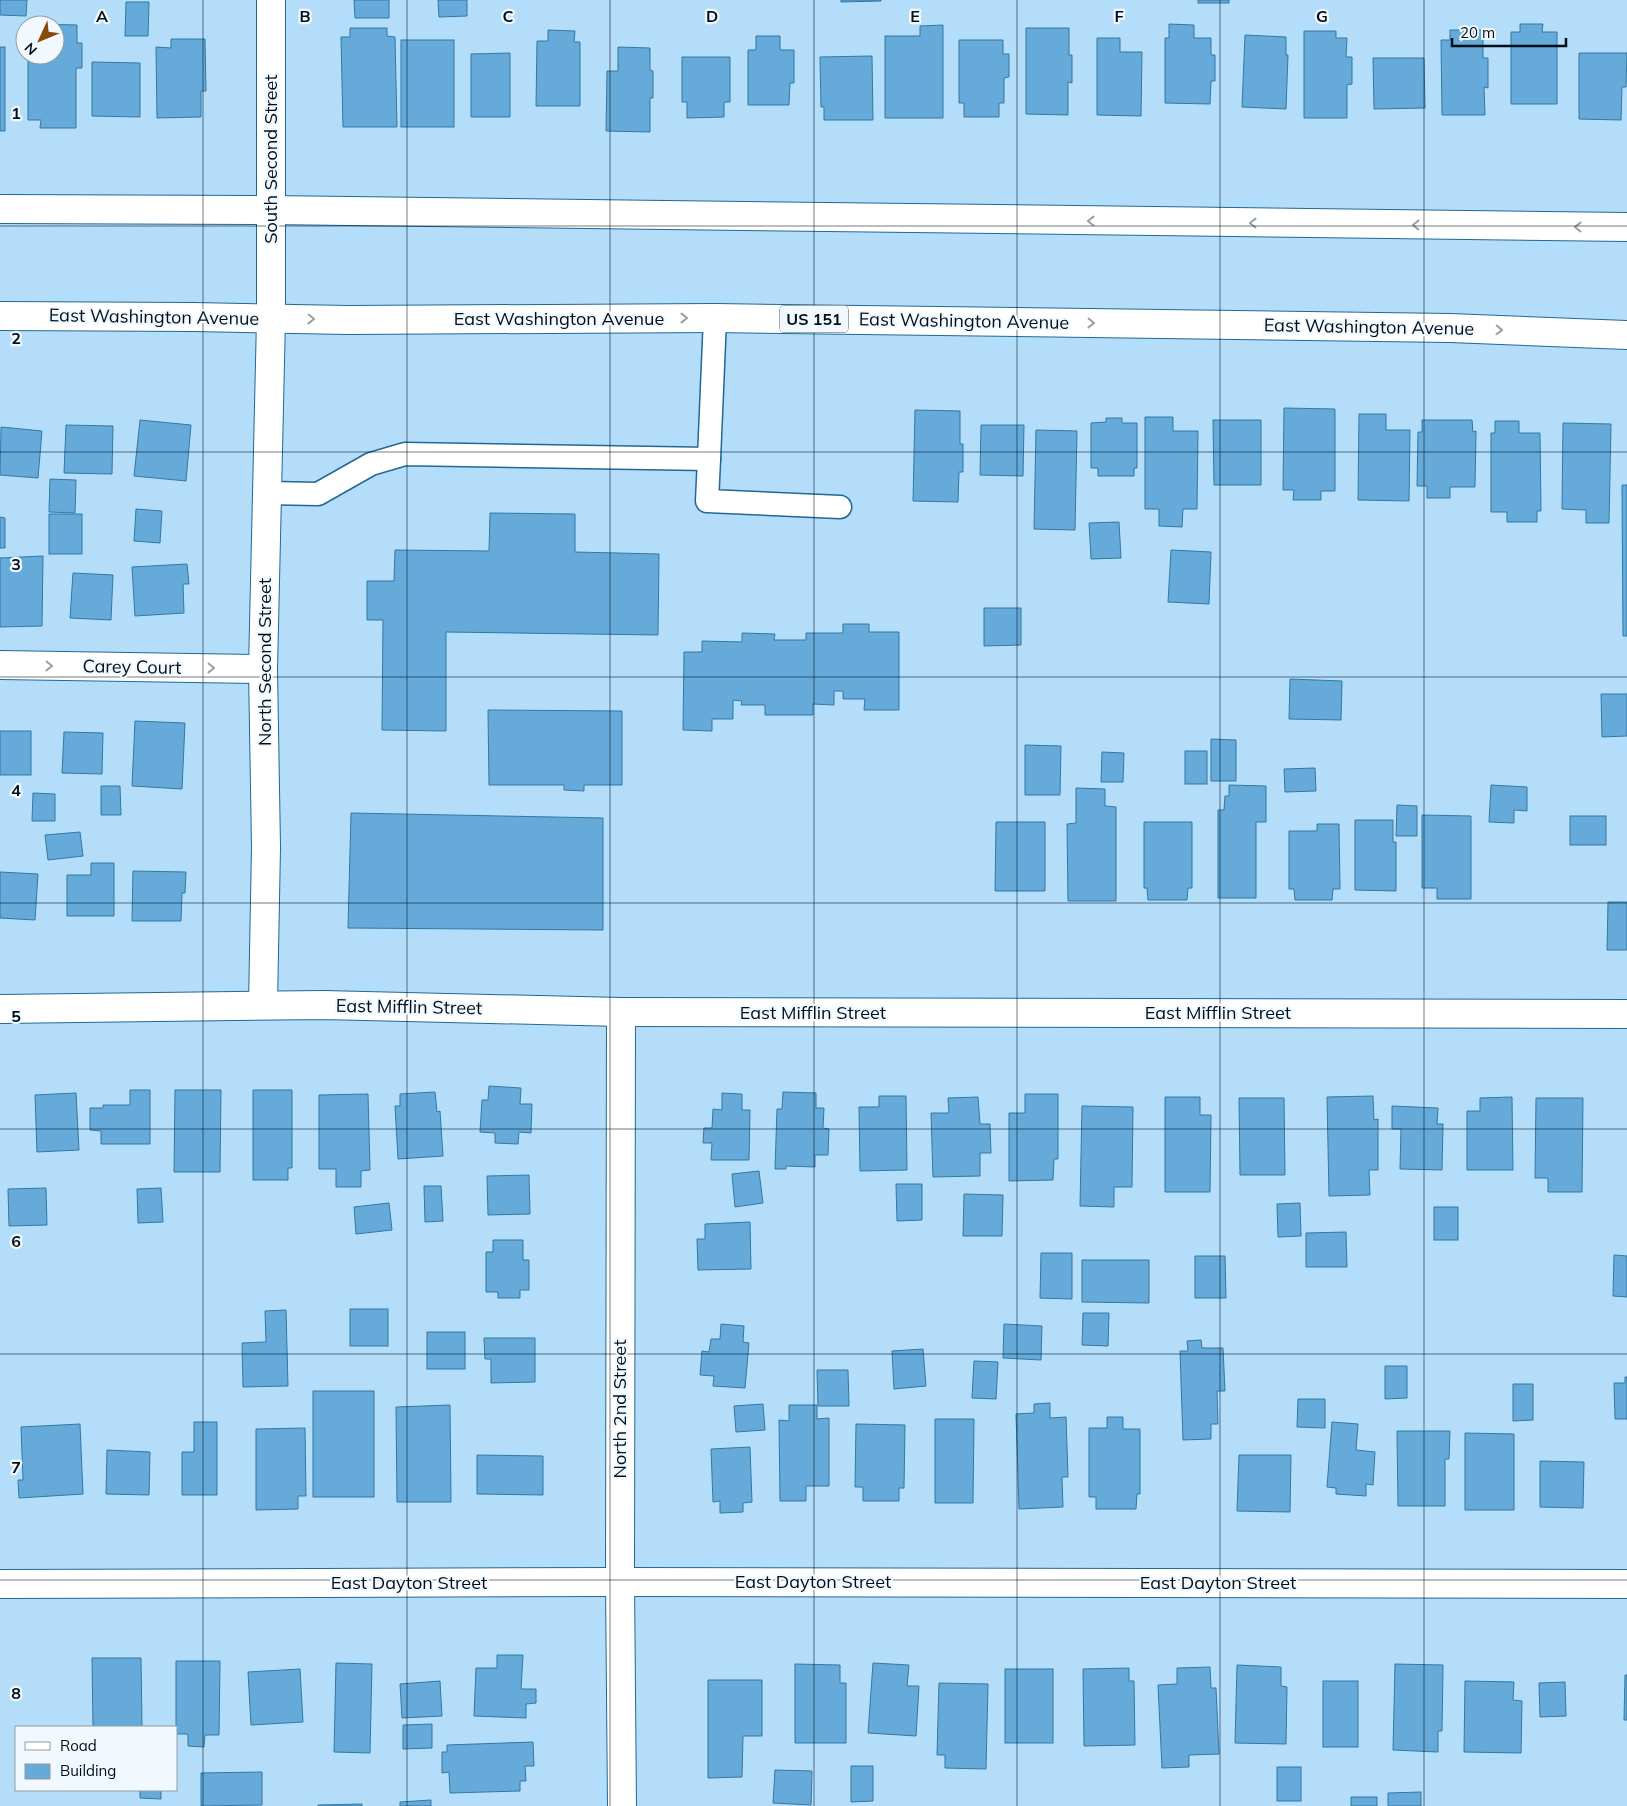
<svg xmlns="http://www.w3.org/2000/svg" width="1627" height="1806" font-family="Mulish,sans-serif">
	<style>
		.building { fill: #65aad9; stroke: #3279a5 }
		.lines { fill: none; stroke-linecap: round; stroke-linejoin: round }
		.service-casing { stroke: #206994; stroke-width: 25 }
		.minor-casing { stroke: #206994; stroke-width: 30 }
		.primary-casing { stroke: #206994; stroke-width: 30 }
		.service { stroke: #fff; stroke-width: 22 }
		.minor { stroke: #fff; stroke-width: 28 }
		.primary { stroke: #fff; stroke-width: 28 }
		.oneway { stroke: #999fa4 }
		.grid { fill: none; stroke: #000e1b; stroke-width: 1; stroke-opacity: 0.55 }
		.labels { text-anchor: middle; stroke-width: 4.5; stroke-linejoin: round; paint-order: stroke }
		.shield { fill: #f2f9fe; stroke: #49545f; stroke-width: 1 }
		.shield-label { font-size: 16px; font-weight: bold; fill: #000e1b }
		.street-label { font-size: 18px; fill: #000e1b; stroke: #f2f9fe }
		.grid-label { font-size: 16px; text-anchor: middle; font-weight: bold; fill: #000e1b; stroke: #f2f9fe; stroke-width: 4.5; stroke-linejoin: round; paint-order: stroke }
	</style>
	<rect width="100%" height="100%" fill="#b4ddfa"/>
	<g class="building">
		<path d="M0 0H27L26 16 0 15Z"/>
		<path d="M354 0H389V18H355Z"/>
		<path d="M438 0H467V16L439 17Z"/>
		<path d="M841 0H881V1L841 2Z"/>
		<rect x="1198" y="0" width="31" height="3"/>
		<path d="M126 2H149L148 36H125Z"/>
		<path d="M34 24 77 25V43H82V68H76V128H40L41 120H28V55H55V25Z"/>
		<path d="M1169 24 1194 25V38H1211V55H1215V81H1211L1210 104 1165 103V38H1169Z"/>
		<path d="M1520 24H1543L1542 32H1557V104H1511V32H1520Z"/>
		<path d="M943 25V118H885V36H920V26Z"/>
		<path d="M350 28H387V36L395 37 397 127H343L341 37H350Z"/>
		<path d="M1026 28H1069V55H1072V83L1068 82V115L1026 114Z"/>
		<path d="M548 30 575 31 574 42H580V106H536L537 41H548Z"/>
		<path d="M1450 30H1483V58H1488V88L1484 87 1485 115H1442L1441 40H1450Z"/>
		<path d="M1304 31H1336V38H1347L1346 57H1352V84L1347 85V118H1304Z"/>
		<path d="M1245 35 1286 37V55H1288L1286 109 1242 107Z"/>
		<path d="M756 36H780V50H794V83H790L789 105H748V50H756Z"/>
		<path d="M1097 38H1120V52H1142L1141 116 1097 115Z"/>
		<path d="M171 39H205L206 91H201V117L157 118 156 47 171 48Z"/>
		<rect x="401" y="40" width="53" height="87"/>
		<path d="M959 40H1003V54H1009V77L1004 78V103H999V117H964V103H959Z"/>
		<rect x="0" y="47" width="5" height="84"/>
		<path d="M618 47 650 48V70L653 71V98H650V132L606 131 607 71H618Z"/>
		<path d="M510 53V117H471V54Z"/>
		<path d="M1579 53H1627L1626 87H1622L1621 120 1579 119Z"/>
		<path d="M872 56 873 120H824V107H821L820 57Z"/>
		<path d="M682 57H730V102H724V117L687 118V102H682Z"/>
		<path d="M1373 58H1424L1425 108 1374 109Z"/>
		<path d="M92 62 140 63V117L92 116Z"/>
		<path d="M1284 408 1335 409V491H1321V500H1293L1294 490H1283Z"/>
		<path d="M915 410 960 411V444H963V472H959L958 502 913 501Z"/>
		<path d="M1359 414H1386V430H1410L1409 501 1358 500Z"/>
		<path d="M1145 417H1173V431H1198L1197 509H1183L1182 527 1159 526V509H1145Z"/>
		<path d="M1106 418H1122V423H1137V468H1134V476H1098V468H1091V423L1106 422Z"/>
		<path d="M140 420 191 425 186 481 134 476Z"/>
		<path d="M1213 420H1261V485H1214Z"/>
		<path d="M1422 420H1472L1473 432 1476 431 1475 487H1450V498H1427V486H1417L1418 432H1422Z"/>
		<path d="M1495 421H1519V433H1540L1541 511H1537V522H1507V512H1491V433H1495Z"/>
		<path d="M1563 423 1611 424 1609 523H1586V510L1562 509Z"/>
		<path d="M66 425 113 426 112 474 64 473Z"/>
		<path d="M981 425H1024L1023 476 980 475Z"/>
		<path d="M1 427 42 431 38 478 0 475Z"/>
		<path d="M1036 430 1077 431 1075 530 1034 529Z"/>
		<path d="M50 479 76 480 75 513 49 512Z"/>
		<path d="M1622 485H1627V636H1623Z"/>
		<path d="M136 509 162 511 160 543 134 541Z"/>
		<path d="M490 513 575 514V552L659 554 658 635 446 632V731L382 730 383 620H367V581H394L395 550 489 551Z"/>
		<rect x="49" y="514" width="33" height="40"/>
		<path d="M0 517 5 518V548H0Z"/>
		<path d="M1119 522 1121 558 1091 559 1089 523Z"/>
		<path d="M1171 550 1211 552 1209 604 1168 602Z"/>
		<path d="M43 556 42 626 0 627V558Z"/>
		<path d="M187 564 189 584H183L184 613 135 616 132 567Z"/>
		<path d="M73 573 113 575 111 620 70 618Z"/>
		<path d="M984 608H1021V645L984 646Z"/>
		<path d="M843 624H869V632H899V710H864L865 699H843V691H834V705L813 704V715H765V705H741L742 701 733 700V719H712V731L683 730 684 652H702V641L742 642V633L775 634 774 640H806V633H843Z"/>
		<path d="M1290 679 1342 681 1341 720 1289 719Z"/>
		<path d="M1601 694H1627V736L1602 737Z"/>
		<path d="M488 710 622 711V785H584V791L564 790V785H489Z"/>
		<path d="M135 721 185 723 182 789 132 786Z"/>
		<rect x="0" y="731" width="31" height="44"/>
		<path d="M64 732 103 733 102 774 62 773Z"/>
		<path d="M1211 739 1236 740V781H1211Z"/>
		<path d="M1025 745 1061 746 1060 795H1025Z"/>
		<rect x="1185" y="751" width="22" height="33"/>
		<path d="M1102 752 1124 753 1123 782H1101Z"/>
		<path d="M1315 768 1316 791 1285 792 1284 769Z"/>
		<path d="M1229 785 1266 786V822H1256V898H1218V810H1224L1225 796H1229Z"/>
		<path d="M1491 785 1527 787V811L1514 810V823L1489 822Z"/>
		<path d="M101 786H120L121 815H101Z"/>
		<path d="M1076 788 1105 789V806L1116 807V901H1068L1067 824 1076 823Z"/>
		<path d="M33 793 55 794V821H32Z"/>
		<path d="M1397 805 1417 806V836H1396Z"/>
		<path d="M351 813 603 818V930L348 928Z"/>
		<path d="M1422 815 1471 816V899H1437V888H1422Z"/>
		<rect x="1570" y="816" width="36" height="29"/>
		<path d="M1355 820H1393V842H1396V891L1355 890Z"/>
		<path d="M996 822H1045V891H995Z"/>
		<path d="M1144 822H1192V888H1188L1187 900H1148L1147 888H1144Z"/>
		<path d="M1317 824H1339L1340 889H1333L1332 900H1295L1294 889H1289V831H1317Z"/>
		<path d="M80 832 83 856 48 860 45 835Z"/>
		<path d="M91 863H114V916H67V875H91Z"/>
		<path d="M133 871 186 872 185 893H182L181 921H132Z"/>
		<path d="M0 872 38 874 35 920 0 918Z"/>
		<path d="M1608 902H1627V950H1607Z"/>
		<path d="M489 1086 521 1088 520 1104H532L531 1133 519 1132 518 1144 495 1143V1133L480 1132 482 1100H488Z"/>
		<path d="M130 1090H150V1144H101V1131L90 1130V1108H103V1105H130Z"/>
		<path d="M175 1090H221L220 1172H174Z"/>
		<path d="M253 1090H292V1168H288V1180H253Z"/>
		<path d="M435 1092 437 1112 440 1111 443 1156 398 1159 395 1106H400V1094Z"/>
		<path d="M783 1092 816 1093V1108H824L823 1128 829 1129 828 1155H815V1167L786 1166V1169H775L777 1109H782Z"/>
		<path d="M76 1093 79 1150 37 1152 35 1095Z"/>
		<path d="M722 1093 742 1094V1110H750L749 1160H711L712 1143H703L704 1128H712L713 1109 722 1110Z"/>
		<path d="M368 1094 370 1170 361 1171V1187H336V1169H319V1095Z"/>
		<path d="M1025 1094H1058V1159H1054L1053 1180 1009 1181V1113H1025Z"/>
		<path d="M879 1096H906L907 1170 860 1171 859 1107H879Z"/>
		<path d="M1373 1096 1374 1120 1378 1119V1170H1369L1370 1195 1329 1196 1327 1097Z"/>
		<path d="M978 1097 980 1124H990L991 1153H980V1176L933 1177 931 1113H949L948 1098Z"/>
		<path d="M1165 1097H1200V1115H1211L1210 1192H1165Z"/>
		<path d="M1512 1097 1513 1170H1467V1111H1480V1098Z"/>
		<path d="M1239 1098H1284L1285 1175H1240Z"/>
		<path d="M1536 1098H1583L1582 1192H1548V1178H1535Z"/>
		<path d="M1082 1106 1133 1107 1132 1187H1114V1207L1080 1206Z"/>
		<path d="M1392 1106 1438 1108 1437 1124H1443L1442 1170 1400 1169 1401 1129H1392Z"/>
		<path d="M759 1171 763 1203 735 1207 732 1174Z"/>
		<path d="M529 1175 530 1214 488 1215 487 1176Z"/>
		<path d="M896 1184H922V1220L897 1221Z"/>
		<path d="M424 1186H441L443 1221 425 1222Z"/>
		<path d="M46 1188 47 1225 9 1226 8 1189Z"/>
		<path d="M161 1188 163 1222 138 1223 137 1189Z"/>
		<path d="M964 1194 1003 1195 1002 1236H963Z"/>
		<path d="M389 1203 392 1230 356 1234 354 1207Z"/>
		<path d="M1300 1203 1301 1236 1278 1237 1277 1204Z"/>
		<rect x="1434" y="1207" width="24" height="33"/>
		<path d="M750 1222 751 1269 698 1270 697 1239H705V1224Z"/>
		<path d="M1346 1232 1347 1267H1306V1233Z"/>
		<path d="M493 1240H523V1260H529V1290H520V1298H498V1292H486V1252H493Z"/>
		<path d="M1041 1253H1072V1299L1040 1298Z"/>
		<path d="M1614 1255 1627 1256V1297L1613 1296Z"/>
		<path d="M1195 1256H1225L1226 1298H1195Z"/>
		<path d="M1082 1260H1149V1303L1082 1302Z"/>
		<rect x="350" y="1309" width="38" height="37"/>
		<path d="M286 1310 288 1386 243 1387 242 1343 266 1342 265 1311Z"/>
		<path d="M1083 1313H1109L1108 1346 1082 1345Z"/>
		<path d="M721 1324 744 1326 743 1342 749 1343 745 1388 713 1386 714 1376 700 1375 702 1351 709 1352 711 1339H720Z"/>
		<path d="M1004 1324 1042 1326 1041 1360 1003 1358Z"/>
		<rect x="427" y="1332" width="38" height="37"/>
		<path d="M484 1338H535V1382L491 1383V1359H485Z"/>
		<path d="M1201 1340 1202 1348H1223L1225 1391H1217L1218 1424H1211V1439L1183 1440 1180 1351H1188L1187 1341Z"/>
		<path d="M923 1349 926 1386 894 1389 892 1351Z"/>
		<path d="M974 1361 998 1362 996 1399 972 1398Z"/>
		<path d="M1385 1366H1407V1398L1385 1399Z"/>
		<path d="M817 1370H848L849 1406H818Z"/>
		<path d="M1625 1377H1627V1419H1615L1614 1383H1625Z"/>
		<path d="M1513 1384H1533V1420L1513 1421Z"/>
		<rect x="313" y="1391" width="61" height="106"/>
		<path d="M1298 1399H1325V1428L1297 1427Z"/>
		<path d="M1050 1403V1418L1066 1417 1068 1477H1062L1063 1507 1019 1509 1016 1414 1034 1413V1404Z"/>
		<path d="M763 1404 765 1430 736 1432 734 1406Z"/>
		<path d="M450 1405 451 1502H397L396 1407Z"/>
		<path d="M789 1405H817V1419L829 1418V1486H806V1501H780L779 1420 789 1421Z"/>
		<path d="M1107 1417H1123V1429H1140V1494H1137L1136 1509H1096V1497H1089V1428H1107Z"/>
		<path d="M935 1419H974L973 1503H935Z"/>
		<path d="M194 1422H217V1495H182V1452H194Z"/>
		<path d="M1332 1422 1358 1424 1356 1450 1375 1452 1373 1485 1366 1484V1496L1336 1494V1488L1327 1487Z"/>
		<path d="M80 1424 83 1494 19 1498 18 1480H23L21 1427Z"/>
		<path d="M856 1424 905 1425 904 1488H899V1501H863V1487H855Z"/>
		<path d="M305 1428 306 1496H298V1509L256 1510V1429Z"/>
		<path d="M1397 1431H1450L1449 1459H1445V1506H1398Z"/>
		<path d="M1465 1433 1514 1434V1510H1465Z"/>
		<path d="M750 1447 752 1502 743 1503V1512L720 1513V1501L713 1502 711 1449Z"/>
		<path d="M107 1450 150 1452 149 1495 106 1494Z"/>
		<path d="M477 1455 543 1456V1495L477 1494Z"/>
		<path d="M1239 1455H1291L1290 1512 1237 1511Z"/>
		<path d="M1540 1461 1584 1462 1583 1508 1540 1507Z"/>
		<path d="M497 1655H523L521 1689H536V1703L526 1704V1718L474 1716 476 1668H497Z"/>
		<path d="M92 1658H141L142 1727H93Z"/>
		<path d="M176 1661H220L219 1735H205L204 1747 188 1746V1734H176Z"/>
		<path d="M336 1663 372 1664 370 1753 334 1752Z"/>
		<path d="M873 1663 909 1665 907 1686H919L916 1736 868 1733Z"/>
		<path d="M795 1664 840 1665V1683H846V1743H795Z"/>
		<path d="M1395 1664 1443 1665 1442 1731H1438V1752L1393 1750Z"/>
		<path d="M1237 1665 1281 1667V1686L1287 1687 1286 1744 1235 1743Z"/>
		<path d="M1210 1667 1211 1688H1216L1219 1754 1189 1755V1767L1162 1768 1158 1685 1177 1684V1668Z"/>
		<path d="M1129 1668V1681H1134L1135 1745 1084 1746 1083 1669Z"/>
		<path d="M300 1669 303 1722 251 1725 248 1672Z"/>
		<rect x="1005" y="1669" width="48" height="74"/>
		<path d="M1625 1675H1627V1720H1624Z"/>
		<path d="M708 1680H762V1736H743L742 1777 708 1778Z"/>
		<path d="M440 1681 442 1716 402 1718 400 1684Z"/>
		<rect x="1323" y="1681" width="35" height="66"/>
		<path d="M1465 1681 1514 1682 1513 1700 1522 1701 1521 1753 1464 1752Z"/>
		<path d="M1565 1682 1566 1716 1540 1717 1539 1683Z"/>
		<path d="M939 1683 988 1684 986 1769 945 1768V1755H937Z"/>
		<path d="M432 1724V1748L403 1749V1725Z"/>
		<path d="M533 1742 534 1766H525L526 1781H520V1791L450 1793 449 1772 442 1773V1752H447V1745Z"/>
		<path d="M851 1766H873V1801L851 1802Z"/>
		<rect x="1277" y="1767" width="24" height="34"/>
		<path d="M775 1770 812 1771 811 1805 773 1803Z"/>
		<path d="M262 1772V1805L201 1806V1773Z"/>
		<path d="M140 1790H161V1799L140 1798Z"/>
		<path d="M1421 1792V1806H1388V1793Z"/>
		<rect x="1351" y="1797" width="26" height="9"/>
		<path d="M431 1800V1806H400V1802Z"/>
		<path d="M362 1804V1806H318V1805Z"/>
	</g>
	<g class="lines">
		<defs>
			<g id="service">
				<path d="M709 459 707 501 840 507"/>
				<path d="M268 493 318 494 371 464 405 454 709 459 715 318"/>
			</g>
			<g id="minor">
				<path d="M0 665 263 669"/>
				<path d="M263 1005 266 847 263 669 271 319V0"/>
				<path d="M0 1009 323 1005 621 1012 1627 1014"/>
				<path d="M621 1012 620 1582 622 1806"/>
				<path d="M0 1584 620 1582 1627 1584"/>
			</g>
			<g id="primary">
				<path d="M0 209 270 210 1627 227"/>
				<path d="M0 316 193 317 348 320 715 318 1450 328 1627 335"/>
			</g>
		</defs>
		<use href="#service" class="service-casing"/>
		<use href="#minor" class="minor-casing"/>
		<use href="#primary" class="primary-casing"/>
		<use href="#service" class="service"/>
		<use href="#minor" class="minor"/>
		<use href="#primary" class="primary"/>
	</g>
	<defs><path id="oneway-chevron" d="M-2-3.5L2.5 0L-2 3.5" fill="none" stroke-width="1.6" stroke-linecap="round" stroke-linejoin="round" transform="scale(1.25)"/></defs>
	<g class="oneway">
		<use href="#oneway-chevron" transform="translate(1091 221) rotate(-179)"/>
		<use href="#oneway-chevron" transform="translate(1253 223) rotate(-179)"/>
		<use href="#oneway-chevron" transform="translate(1416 225) rotate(-179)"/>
		<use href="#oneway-chevron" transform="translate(1578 227) rotate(-179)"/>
		<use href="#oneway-chevron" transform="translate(684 318)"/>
		<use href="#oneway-chevron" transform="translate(311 319) rotate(1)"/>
		<use href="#oneway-chevron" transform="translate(1091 323) rotate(1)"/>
		<use href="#oneway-chevron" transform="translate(1499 330) rotate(2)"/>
		<use href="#oneway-chevron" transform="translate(49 666) rotate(1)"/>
		<use href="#oneway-chevron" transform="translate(211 668) rotate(1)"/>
	</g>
	<path class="grid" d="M203 0V1806M407 0V1806M610 0V1806M814 0V1806M1017 0V1806M1220 0V1806M1424 0V1806M0 226H1627M0 452H1627M0 677H1627M0 903H1627M0 1129H1627M0 1354H1627M0 1580H1627"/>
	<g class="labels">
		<rect class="shield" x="780" y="305.5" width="68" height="27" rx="4"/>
		<g class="shield-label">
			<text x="814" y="325">US 151</text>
		</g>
		<g class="street-label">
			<text transform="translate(271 159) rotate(-90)" y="6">South Second Street</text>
			<text transform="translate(154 317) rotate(1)" y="6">East Washington Avenue</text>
			<text x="559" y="325">East Washington Avenue</text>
			<text transform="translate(964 321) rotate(1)" y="6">East Washington Avenue</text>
			<text transform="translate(1369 327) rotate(1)" y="6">East Washington Avenue</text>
			<text transform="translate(265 662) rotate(-90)" y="6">North Second Street</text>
			<text transform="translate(132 667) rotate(1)" y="6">Carey Court</text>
			<text transform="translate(409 1007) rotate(1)" y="6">East Mifflin Street</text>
			<text x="813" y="1019">East Mifflin Street</text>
			<text x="1218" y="1019">East Mifflin Street</text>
			<text transform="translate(620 1409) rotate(-90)" y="6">North 2nd Street</text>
			<text x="813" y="1588">East Dayton Street</text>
			<text x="409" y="1589">East Dayton Street</text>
			<text x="1218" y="1589">East Dayton Street</text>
		</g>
	</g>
	<g class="grid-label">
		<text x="102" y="22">A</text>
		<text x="305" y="22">B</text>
		<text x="508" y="22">C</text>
		<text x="712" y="22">D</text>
		<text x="915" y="22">E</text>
		<text x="1119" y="22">F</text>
		<text x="1322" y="22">G</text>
		<text x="16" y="119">1</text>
		<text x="16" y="344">2</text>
		<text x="16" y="570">3</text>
		<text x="16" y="796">4</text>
		<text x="16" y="1022">5</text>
		<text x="16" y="1247">6</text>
		<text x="16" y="1473">7</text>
		<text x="16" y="1699">8</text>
	</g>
	<rect x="15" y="1726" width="162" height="65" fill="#f2f9fe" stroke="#919ba3"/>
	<rect x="25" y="1742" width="25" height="8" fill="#ffffff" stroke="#919ba3"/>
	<text x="60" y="1751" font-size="15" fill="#000e1b">Road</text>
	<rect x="25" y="1764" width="25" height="15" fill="#65aad9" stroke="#919ba3"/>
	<text x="60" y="1776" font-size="15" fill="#000e1b">Building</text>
	<g transform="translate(40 40) rotate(226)"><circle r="24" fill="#f2f9fe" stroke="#919ba3"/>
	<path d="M0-4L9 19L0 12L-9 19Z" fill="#874b09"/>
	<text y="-8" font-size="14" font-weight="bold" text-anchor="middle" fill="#000e1b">N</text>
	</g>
	<path d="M1452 38v8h114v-8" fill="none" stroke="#000e1b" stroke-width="2.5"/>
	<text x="1460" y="38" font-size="15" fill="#000e1b" stroke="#f2f9fe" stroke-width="4" paint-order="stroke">20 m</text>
</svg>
